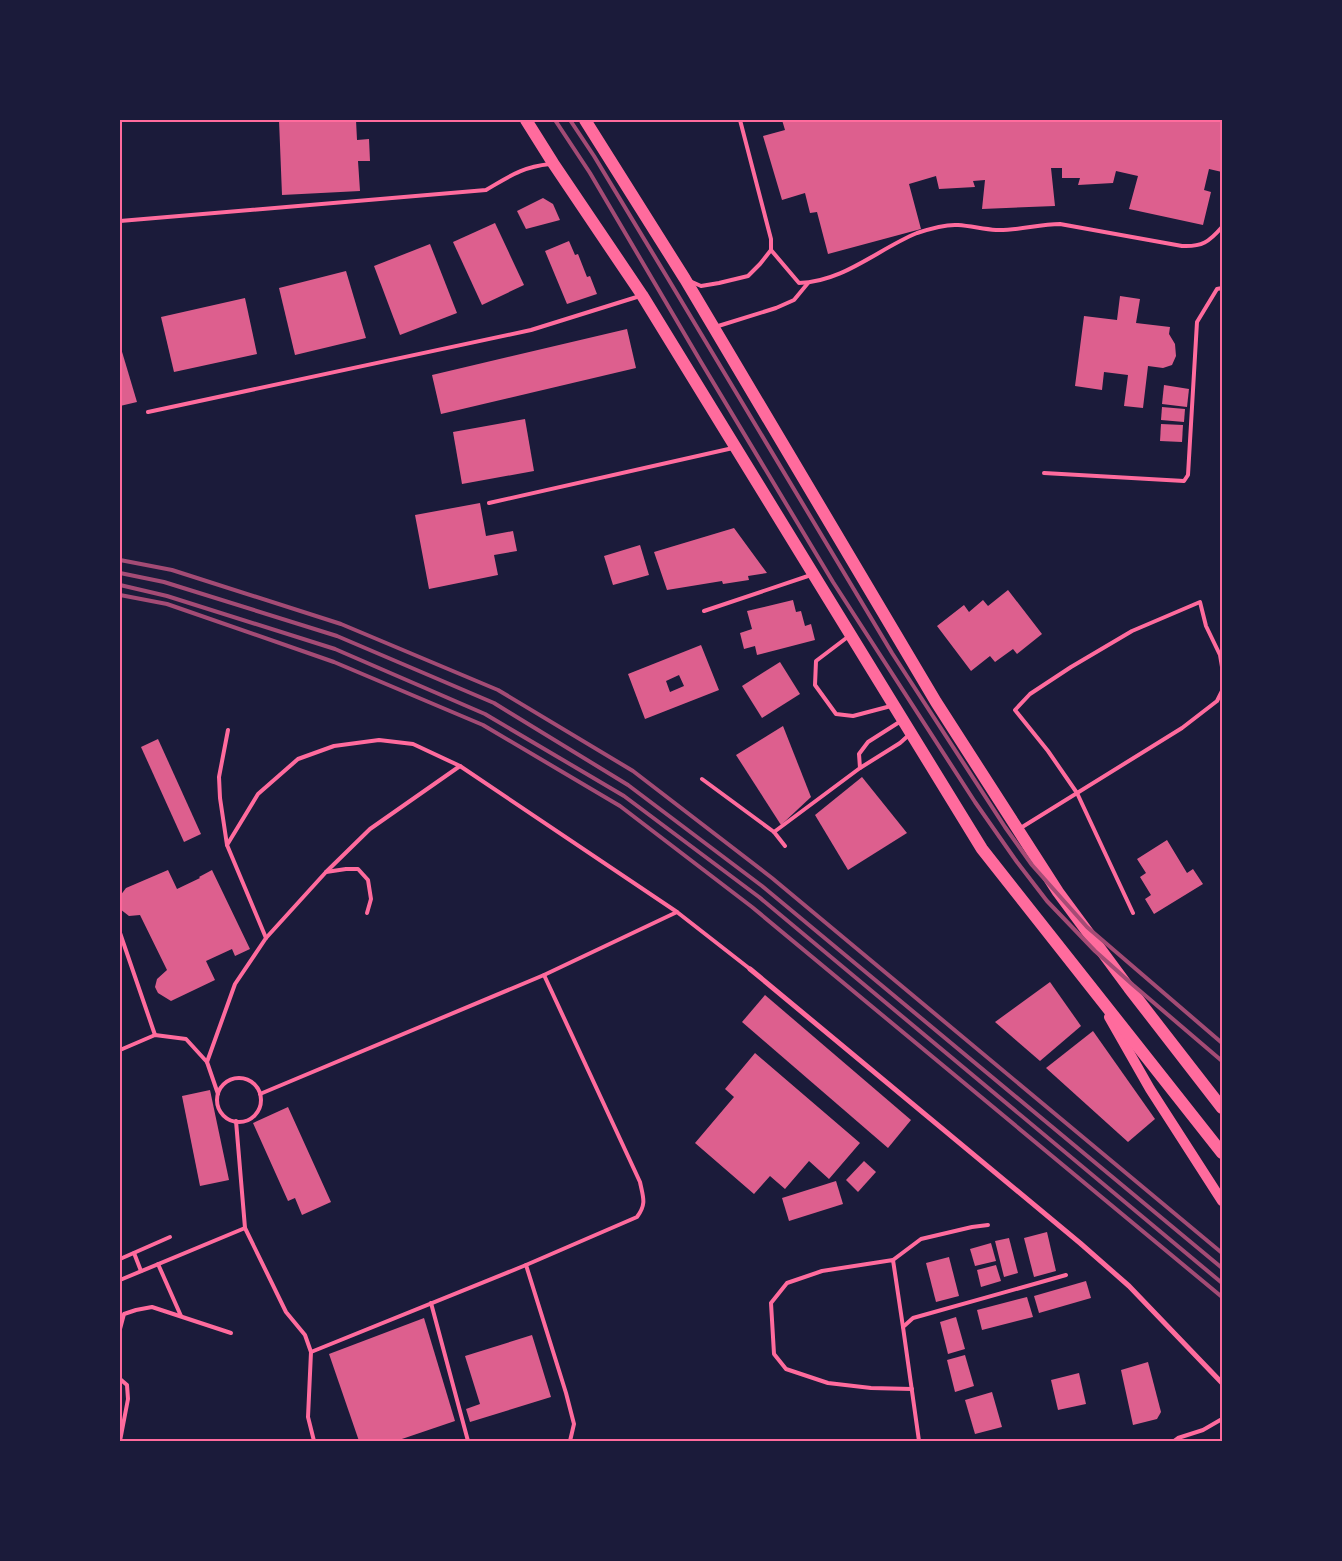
<svg xmlns="http://www.w3.org/2000/svg" width="1342" height="1561" font-family="'Space Grotesk',sans-serif">
	<style>
		.building { fill: #dd5f8e; fill-rule: evenodd }
		.lines { fill: none; stroke-linecap: round; stroke-linejoin: round }
		.service { stroke: #ff6b9d; stroke-width: 4 }
		.minor { stroke: #ff6b9d; stroke-width: 5 }
		.secondary { stroke: #ff6b9d; stroke-width: 10 }
		.primary { stroke: #ff6b9d; stroke-width: 12 }
		.rail { stroke: #a44b75; stroke-width: 4 }
		.neatline { fill: none; stroke: #ff6b9d; stroke-width: 2 }
	</style>
	<rect width="100%" height="100%" fill="#1b1b3a"/>
	<g class="building">
		<path d="M279 120H356L357 140 369 139 370 161H358L360 191 282 195Z"/>
		<path d="M782 120H1222V172L1209 169 1204 190 1211 192 1203 225 1129 209 1138 176 1116 171 1113 183 1078 185 1080 178H1062V168H1051L1055 206 982 209 985 180 973 181 975 187 939 189 936 176 909 184 921 229 828 254 817 212 810 213 805 193 782 200 763 136 785 130Z"/>
		<path d="M543 198 553 204 560 220 526 229 517 211Z"/>
		<path d="M495 223 524 285 482 305 453 242Z"/>
		<path d="M569 241 575 255 578 254 587 277 590 276 597 294 567 304 545 251Z"/>
		<path d="M430 244 457 313 400 335 374 266Z"/>
		<path d="M346 271 366 338 295 355 279 288Z"/>
		<path d="M1120 296 1140 299 1136 323 1170 327 1169 334 1175 344 1176 356 1172 365 1163 368 1148 366 1143 408 1124 406 1128 375 1104 372 1102 390 1075 386 1084 316 1117 320Z"/>
		<path d="M245 298 257 354 174 372 161 317Z"/>
		<path d="M627 329 636 368 441 414 432 375Z"/>
		<path d="M120 345 137 402 120 406Z"/>
		<path d="M1164 385 1189 389 1187 407 1162 404Z"/>
		<path d="M1162 407 1185 409 1184 422 1161 420Z"/>
		<path d="M525 419 534 471 462 484 453 432Z"/>
		<path d="M1161 424 1183 425 1182 442 1160 441Z"/>
		<path d="M480 503 486 536 513 531 517 551 494 555 498 575 429 589 415 515Z"/>
		<path d="M734 528 767 573 748 576 749 580 723 584 722 581 667 590 654 552Z"/>
		<path d="M640 545 649 575 613 585 604 556Z"/>
		<path d="M1008 590 1042 634 1017 654 1013 649 995 662 990 656 971 671 937 626 964 605 969 612 983 600 988 606Z"/>
		<path d="M793 600 796 612 801 611 805 626 811 624 815 640 757 655 755 646 744 649 740 633 752 629 747 611Z"/>
		<path d="M701 645 719 690 645 719 628 674ZM679 675 684 686 670 692 666 681Z"/>
		<path d="M780 662 800 694 762 718 742 686Z"/>
		<path d="M783 726 811 797 781 825 736 755Z"/>
		<path d="M158 739 201 834 184 842 141 747Z"/>
		<path d="M862 777 907 833 848 870 815 815Z"/>
		<path d="M1167 840 1187 873 1193 869 1203 884 1154 914 1145 899 1151 895 1140 877 1146 873 1137 859Z"/>
		<path d="M168 870 177 889 200 878 199 877 212 870 250 949 235 956 232 949 206 961 215 980 171 1001 158 993 155 987 157 979 167 970 140 915 129 916 120 909V896L126 888Z"/>
		<path d="M1050 982 1081 1026 1040 1061 995 1022Z"/>
		<path d="M765 995 911 1120 888 1148 742 1022Z"/>
		<path d="M1093 1031 1155 1119 1128 1142 1046 1068Z"/>
		<path d="M755 1053 860 1143 829 1179 809 1161 785 1189 770 1176 754 1194 695 1143 734 1097 725 1089Z"/>
		<path d="M210 1090 229 1180 200 1186 182 1096Z"/>
		<path d="M288 1107 331 1202 302 1215 295 1198 288 1201 253 1123Z"/>
		<path d="M864 1161 876 1172 858 1192 846 1180Z"/>
		<path d="M836 1181 843 1204 789 1221 782 1198Z"/>
		<path d="M1047 1232 1056 1271 1034 1277 1024 1238Z"/>
		<path d="M1009 1238 1018 1273 1004 1277 995 1241Z"/>
		<path d="M991 1243 996 1261 975 1266 970 1249Z"/>
		<path d="M949 1257 959 1296 936 1302 926 1263Z"/>
		<path d="M996 1265 1001 1281 981 1287 977 1270Z"/>
		<path d="M1086 1281 1091 1298 1039 1313 1034 1296Z"/>
		<path d="M1027 1297 1033 1317 982 1330 977 1310Z"/>
		<path d="M956 1317 965 1349 948 1354 940 1322Z"/>
		<path d="M424 1318 455 1421 396 1441H359L329 1354Z"/>
		<path d="M532 1335 551 1397 470 1422 466 1409 480 1404 465 1356Z"/>
		<path d="M965 1355 974 1386 955 1392 947 1360Z"/>
		<path d="M1148 1362 1161 1412 1157 1419 1133 1425 1121 1370Z"/>
		<path d="M1079 1373 1086 1404 1058 1410 1051 1380Z"/>
		<path d="M992 1392 1002 1427 975 1434 965 1400Z"/>
	</g>
	<g class="lines">
		<g class="service">
			<path d="M120 221 486 190C510 176 522 167 550 164"/>
			<path d="M771 250 799 283C843 282 878 249 917 233 929 229 945 224 958 225 971 226 983 229 996 230 1017 231 1039 224 1060 224L1182 246C1202 247 1209 242 1222 227"/>
			<path d="M692 282 701 286 719 283 748 276 760 264 771 250V239L740 120"/>
			<path d="M715 327 776 308 794 300 808 283"/>
			<path d="M148 412 531 330 640 296"/>
			<path d="M1044 473 1184 481 1188 475 1197 322 1217 289 1222 288"/>
			<path d="M489 503 733 448"/>
			<path d="M704 611 811 575"/>
			<path d="M849 636 816 661 815 685 836 714 853 716 891 706"/>
			<path d="M860 768 859 754 868 742 901 721"/>
			<path d="M702 779 774 832 785 846"/>
			<path d="M1019 829 1182 728 1217 701 1222 691"/>
			<path d="M774 832 860 768 900 743 910 734"/>
			<path d="M227 845 220 798 219 777 228 730"/>
			<path d="M326 872 346 869H358L368 880 371 899 367 913"/>
			<path d="M1133 913 1077 793 1048 751 1015 710 1030 694 1071 667 1132 631 1200 602 1206 626 1220 655 1222 667"/>
			<path d="M120 933 155 1035"/>
			<path d="M266 938 227 845 258 794 298 759 334 746 379 740 413 744 460 766 677 912 750 969"/>
			<path d="M120 1050 155 1035 186 1039 207 1062 218 1094"/>
			<path d="M207 1062 235 984 266 938 326 872 370 829 460 766"/>
			<circle cx="239" cy="1100" r="22"/>
			<path d="M260 1094 544 975 677 912"/>
			<path d="M236 1121 245 1228 286 1312 305 1335 311 1352 308 1417 314 1441"/>
			<path d="M134 1253 141 1271"/>
			<path d="M120 1259 170 1237"/>
			<path d="M893 1260 921 1239 972 1227 988 1225"/>
			<path d="M158 1264 181 1316"/>
			<path d="M526 1265 566 1393 574 1424 570 1441"/>
			<path d="M120 1280 245 1228"/>
			<path d="M431 1303 468 1441"/>
			<path d="M903 1327 893 1260 822 1271 787 1283 771 1303 774 1354 786 1369 828 1383 871 1388 912 1389"/>
			<path d="M120 1329 124 1314 136 1310 152 1307 231 1333"/>
			<path d="M311 1352 526 1265 637 1217C647 1204 643 1197 640 1182L544 975"/>
			<path d="M120 1379 127 1385 128 1399 120 1441"/>
			<path d="M919 1441 903 1327 913 1318 1066 1275"/>
			<path d="M1174 1441 1178 1438 1203 1430 1222 1419"/>
		</g>
		<path class="minor" d="M750 969 1080 1243 1129 1286 1222 1383"/>
		<path class="secondary" d="M1109 1017 1150 1089 1222 1201"/>
		<g class="primary">
			<path d="M526 120 553 163 642 295 982 849 1222 1153"/>
			<path d="M585 120 685 279 936 702 1058 892 1129 988 1222 1108"/>
		</g>
		<g class="rail">
			<path d="M555 120 590 173 701 362 833 582 975 802 1017 862 1047 901 1095 951 1133 985 1222 1061"/>
			<path d="M570 120 594 156 667 277 892 653 1005 827 1032 865 1087 927 1222 1043"/>
			<path d="M120 560 172 570 341 624 498 690 633 771 772 878 1222 1253"/>
			<path d="M120 573 164 582 337 636 494 703 628 785 762 886 1222 1268"/>
			<path d="M120 585 167 596 335 649 485 714 624 796 759 897 1222 1283"/>
			<path d="M120 595 167 604 334 662 483 725 620 806 752 907 1222 1297"/>
		</g>
	</g>
	<rect width="1342" height="1561" fill="none" stroke="#1b1b3a" stroke-width="242"/>
	<rect x="121" y="121" width="1100" height="1319" class="neatline"/>
</svg>
